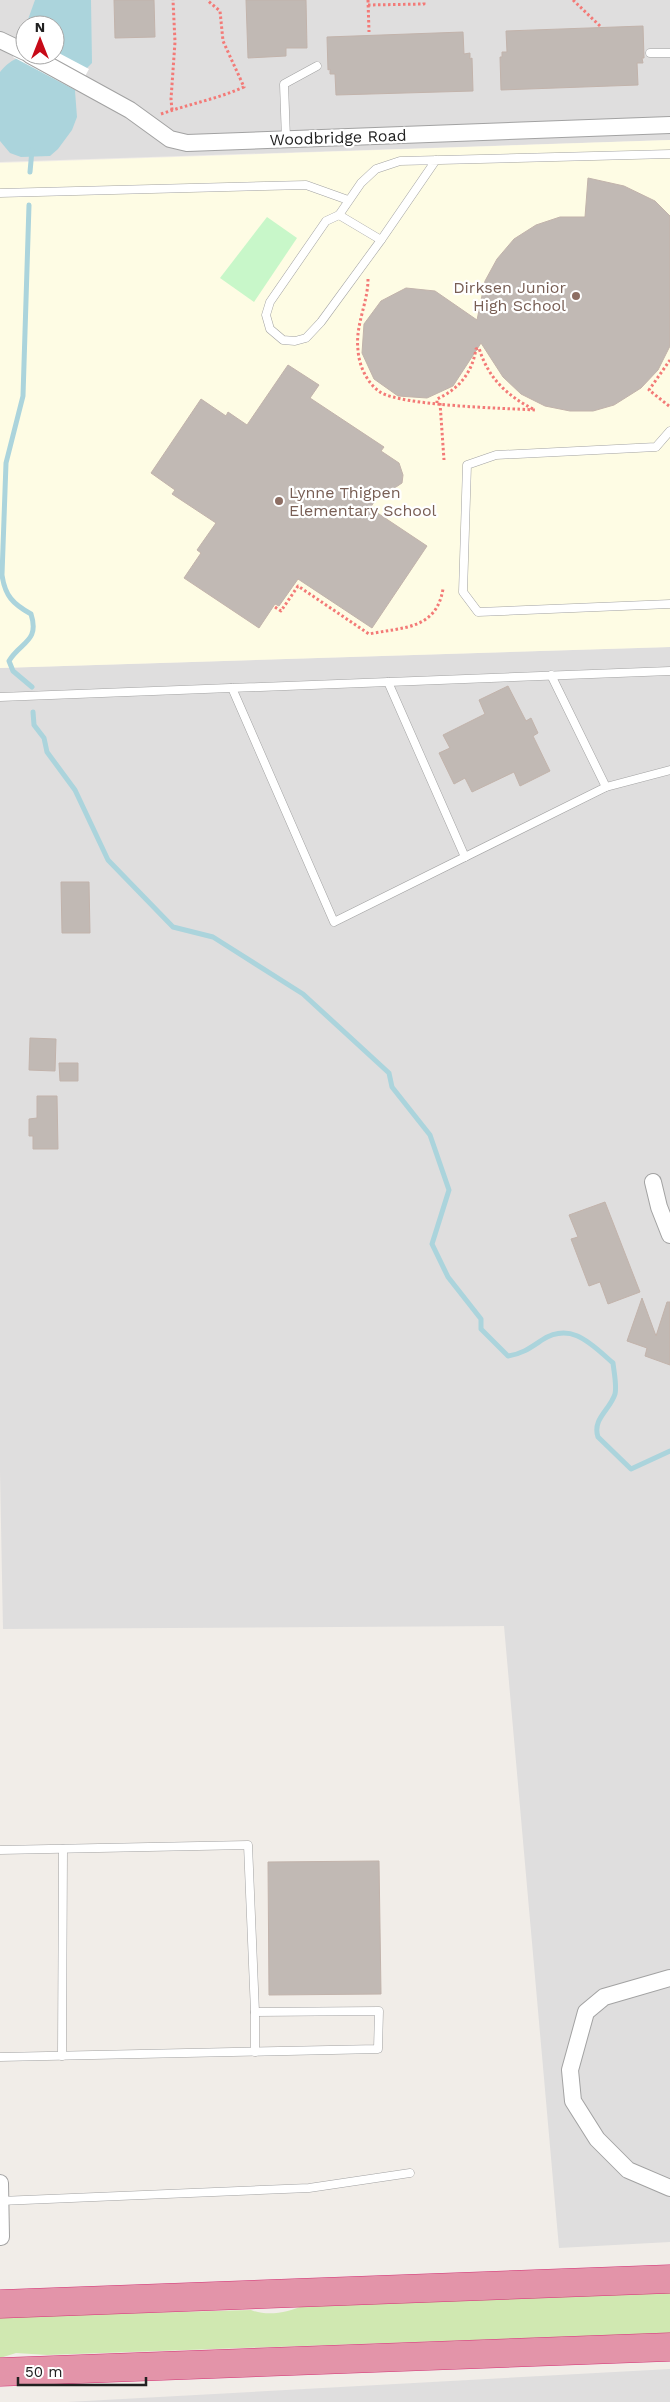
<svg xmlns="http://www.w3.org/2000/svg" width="670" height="2402" font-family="'Work Sans',sans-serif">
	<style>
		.residential { fill: #dfdede; fill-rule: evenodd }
		.education { fill: #fefce4 }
		.grass { fill: #d0e8b1 }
		.park { fill: #c8f7c9 }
		.water { fill: #abd4dc }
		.pier { fill: #fff }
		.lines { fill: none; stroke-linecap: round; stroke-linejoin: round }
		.stream { stroke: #abd4dc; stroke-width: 5 }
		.building { fill: #c1b9b4; stroke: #c2b3ab }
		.lane-casing { stroke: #a2a2a2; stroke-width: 9 }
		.street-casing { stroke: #a2a2a2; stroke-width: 18 }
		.highway-casing { stroke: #d33174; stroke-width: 29 }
		.path { stroke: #f37a77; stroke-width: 3; stroke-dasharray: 2.5 2.5; stroke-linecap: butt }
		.lane { stroke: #fff; stroke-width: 8 }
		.street { stroke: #fff; stroke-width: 16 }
		.highway { stroke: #e394a9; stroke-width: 28 }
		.education-dot { fill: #8d6e63; stroke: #fff; stroke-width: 2 }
		.labels { text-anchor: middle; stroke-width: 4.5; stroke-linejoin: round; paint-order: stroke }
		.street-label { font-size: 16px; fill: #212121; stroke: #fff }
		.education-label { font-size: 16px; fill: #785e54; stroke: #fff; text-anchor: end }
	</style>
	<rect width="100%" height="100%" fill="#f1ede8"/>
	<g class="residential">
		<path d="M0 0H670V140L0 162ZM25 25H55V55H25Z"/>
		<path d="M670 647V2242L559 2248 504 1626 3 1629 0 1472V668Z"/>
		<path d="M670 2369V2402H67Z"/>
	</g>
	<path class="education" d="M670 140V647L0 668V163Z"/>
	<path class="grass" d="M670 2292V2333L47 2355 16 2353 0 2358V2317L251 2310C269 2317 288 2312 305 2305Z"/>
	<path class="park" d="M267 217 297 238 254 302 220 278Z"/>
	<path class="water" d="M35 0H91L92 63 87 68 75 91 77 117 72 130 58 149 50 156 21 157 10 153 0 141V72C17 52 31 55 55 55V25H26Z"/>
	<path class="pier" d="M25 36V55H55V51L89 69 77 91 13 57Z"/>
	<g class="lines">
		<g class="stream">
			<path d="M30 172 32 150"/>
			<path d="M29 205 23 396 6 463 2 575C5 596 13 604 31 614 40 642 20 642 9 661L13 671 32 687"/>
			<path d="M33 712 34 725 44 738 47 752 75 790 108 860 173 927 213 937 303 994 389 1073 392 1087 430 1135 449 1190 432 1244 448 1277 481 1319V1329L508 1356C522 1354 530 1348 542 1340 572 1321 592 1345 613 1363 614 1372 617 1386 615 1394 610 1410 592 1419 598 1437L631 1469 670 1451"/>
		</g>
	</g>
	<g class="building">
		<path d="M114 0H154L155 37 115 38Z"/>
		<path d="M246 0H306L307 48H286V56L248 58Z"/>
		<path d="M643 26 644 58H642L643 63H637L638 85 501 90 500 57H502V52H507L506 31Z"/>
		<path d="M463 32 464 54 470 53V59L472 58 473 91 336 95 335 74H330V69L328 70 327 37Z"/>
		<path d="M588 178 624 186 655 201 670 216V346L658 370 641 388 614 405 593 411H570L545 406 521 394 503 377 481 343 453 386 427 398 398 396 374 379 362 353 364 324 381 301 406 288 435 291 477 320 485 281 497 259 514 239 536 225 560 217H585Z"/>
		<path d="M288 365 319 385 310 398 384 447 381 451 399 463 403 475 402 483 393 489H383L370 508 427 546 372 628 298 579 279 606 275 604 259 628 184 578 201 553 197 550 216 523 172 494 175 490 151 473 201 399 226 416 228 412 247 425Z"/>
		<path d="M508 686 526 721 531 718 538 733 533 736 550 771 520 786 514 772 472 792 465 778 454 784 439 753 450 748 443 735 485 714 479 700Z"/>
		<path d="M61 882H89L90 933H62Z"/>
		<path d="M30 1038 56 1039 55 1071 29 1070Z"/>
		<path d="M59 1063H78V1081H60Z"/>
		<path d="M37 1096H57L58 1149H33V1136H29V1119L37 1118Z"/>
		<path d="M605 1202 640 1292 608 1304 600 1282 589 1286 571 1239 578 1237 569 1215Z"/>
		<path d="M642 1298 656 1336 667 1302H670V1365L645 1356 647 1348 627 1341Z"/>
		<path d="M379 1861 381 1994 269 1995 268 1862Z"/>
	</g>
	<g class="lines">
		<defs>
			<g id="lane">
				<path d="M650 53H670"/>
				<path d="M286 139 284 84 317 66"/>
				<path d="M436 160 381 240 339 215 361 183 376 169 400 161 670 154"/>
				<path d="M0 193 306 185 348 200"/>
				<path d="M339 215 326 221 270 302 266 315 270 329 283 340 295 341 306 338 321 322 381 240"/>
				<path d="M670 431 656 447 496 455 467 465 463 592 478 612 670 604"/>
				<path d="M551 675 606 787"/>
				<path d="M388 682 465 857"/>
				<path d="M232 688 334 922 606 787 670 770"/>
				<path d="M0 697 670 671"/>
				<path d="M0 1850 248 1845 255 2012 379 2011 378 2049 0 2057"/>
				<path d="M255 2052V2012"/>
				<path d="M62 2056 63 1849"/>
				<path d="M0 2201 309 2188 410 2173"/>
			</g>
			<g id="street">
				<path d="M0 40 25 52"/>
				<path d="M30 55 130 110 170 139 187 143 670 125"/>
				<path d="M653 1182 659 1207 670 1235"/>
				<path d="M670 1978 604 1997 586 2012 570 2070 573 2101 597 2139 628 2170 670 2188"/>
				<path d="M0 2183 1 2237"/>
			</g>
			<g id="highway">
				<path d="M0 2304 670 2279"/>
				<path d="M0 2372 670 2347"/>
			</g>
		</defs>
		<use href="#lane" class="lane-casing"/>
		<use href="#street" class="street-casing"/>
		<use href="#highway" class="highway-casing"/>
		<g class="path">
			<path d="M368 0 369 32"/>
			<path d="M573 0 600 26"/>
			<path d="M368 5 424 4V0"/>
			<path d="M172 110 171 99 175 42 173 0"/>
			<path d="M161 114C189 104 217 99 244 87L223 41 220 11 207 0"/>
			<path d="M368 279C368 303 355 325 358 350 359 366 367 383 380 392 403 406 503 408 535 410 507 396 488 378 479 348L476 349C472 373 459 389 437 399V403"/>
			<path d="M440 403 444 460"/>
			<path d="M669 406 649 390 670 360"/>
			<path d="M275 607 281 611 298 586 369 634C403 627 436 630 443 589"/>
		</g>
		<use href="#lane" class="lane"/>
		<use href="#street" class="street"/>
		<use href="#highway" class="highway"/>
	</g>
	<g class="education-dot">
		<circle cx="576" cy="296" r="5"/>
		<circle cx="279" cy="501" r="5"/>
	</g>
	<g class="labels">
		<g class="street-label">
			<text transform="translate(338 137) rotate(-2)" y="6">Woodbridge Road</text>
		</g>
		<g class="education-label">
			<text x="566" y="293">Dirksen Junior<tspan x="566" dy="18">High School</tspan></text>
			<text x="289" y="498" text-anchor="start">Lynne Thigpen<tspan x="289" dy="18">Elementary School</tspan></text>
		</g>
	</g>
	<g transform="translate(40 40)"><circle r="24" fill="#ffffff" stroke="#a6a6a6"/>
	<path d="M0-4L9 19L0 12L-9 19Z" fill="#c70a18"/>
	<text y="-8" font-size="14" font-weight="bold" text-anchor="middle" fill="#212121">N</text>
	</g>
	<path d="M18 2377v8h128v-8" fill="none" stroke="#212121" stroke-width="2.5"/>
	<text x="25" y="2377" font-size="15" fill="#212121" stroke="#ffffff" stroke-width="4" paint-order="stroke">50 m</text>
</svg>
